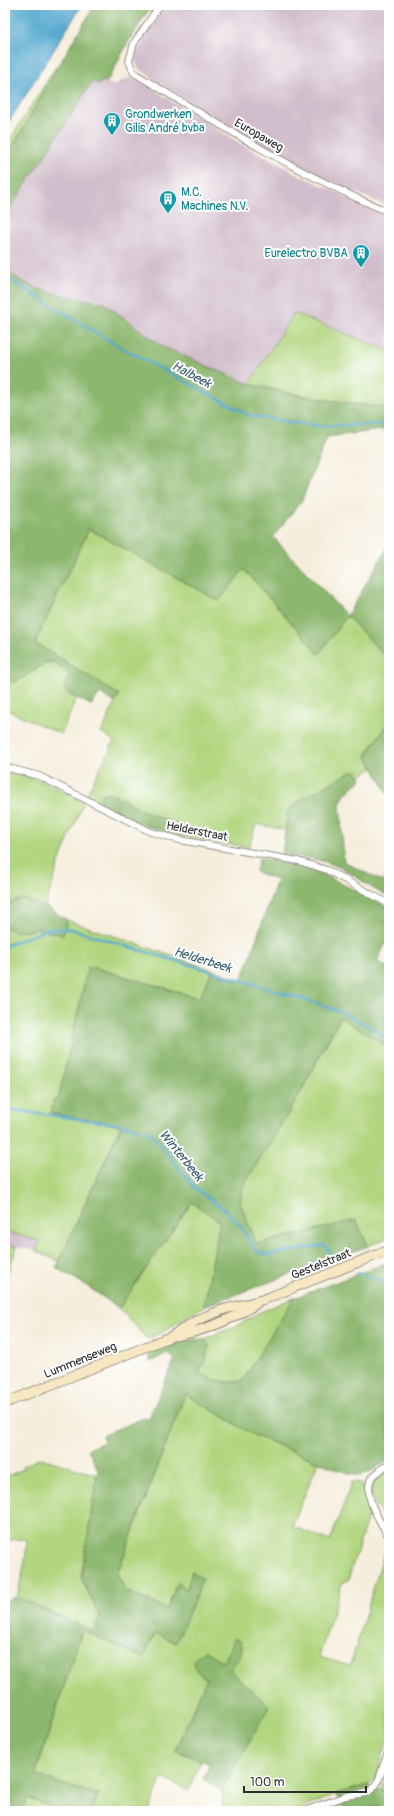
<svg xmlns="http://www.w3.org/2000/svg" width="394" height="1816" font-family="Pangolin,sans-serif">
	<style>
		.industrial { fill: #d1bdcb }
		.green { fill: #b1d67f; stroke: #6e8055 }
		.forest { fill: #8cb76e; stroke: #5c714c }
		.water { fill: #52a7ce; stroke: #3e697c }
		.lines { fill: none; stroke-linecap: round; stroke-linejoin: round }
		.stream { stroke: #52a7ce; stroke-width: 2.5 }
		.minor-casing { stroke: #908c84; stroke-width: 8 }
		.secondary-casing { stroke: #908c84; stroke-width: 11 }
		.minor { stroke: #fff; stroke-width: 6 }
		.secondary { stroke: #f7e8c3; stroke-width: 9 }
		.labels { text-anchor: middle; stroke-width: 4; stroke-linejoin: round; paint-order: stroke }
		.culture-label { font-size: 12px; fill: #0d838f; stroke: #fff; text-anchor: start }
		.street-label { font-size: 12px; fill: #2b2b2b; stroke: #fff }
		.water-label { font-size: 13px; font-style: italic; fill: #3b5d6c; stroke: #fff }
	</style>
	<rect width="100%" height="100%" fill="#fff"/>
	<filter id="ink" filterUnits="userSpaceOnUse"><feTurbulence type="fractalNoise" baseFrequency=".025" numOctaves="2"/><feDisplacementMap in="SourceGraphic" scale="8" xChannelSelector="R" yChannelSelector="G"/><feConvolveMatrix kernelMatrix="1 2 1 2 8 2 1 2 1" color-interpolation-filters="sRGB"/></filter>
	<filter id="wash" filterUnits="userSpaceOnUse"><feTurbulence type="fractalNoise" baseFrequency=".012" numOctaves="4" result="noise"/><feDisplacementMap in="SourceGraphic" scale="16" xChannelSelector="R" yChannelSelector="G"/><feGaussianBlur stdDeviation="0.9" result="paint"/><feColorMatrix in="noise" values="0 0 0 0 0 0 0 0 0 0 0 0 0 0 0 0 0 1.4 0 .05"/><feComposite in="paint" operator="in"/></filter>
	<g filter="url(#wash)">
		<rect width="100%" height="100%" fill="#f5eedc"/>
		<g class="industrial">
			<path d="M166 5H389V207L334 183 278 154 211 115 139 69 135 60 136 53Z"/>
			<path d="M128 78 138 80 241 144 299 175 389 216V351L294 313 249 384 163 347 104 303 65 296 39 289 21 281 5 269V216L93 81 99 85 102 81 115 86 119 82Z"/>
			<path d="M5 1232 23 1236 41 1241 36 1251 5 1244Z"/>
		</g>
		<g class="green">
			<path d="M58 66 5 161V148L55 68Z"/>
			<path d="M294 313 389 351V408C342 403 296 395 249 384Z"/>
			<path d="M89 529 219 601 244 569 319 654 347 616 389 660V722L366 755 373 768 360 776 357 772 288 811 285 830 256 824 249 847 184 837 187 829 139 809 120 797 106 793 102 794 100 803 86 796 114 741 101 733 119 695 35 643Z"/>
			<path d="M47 662H54L69 675 64 690 71 696 77 697 61 734 5 709V675L8 680 21 679Z"/>
			<path d="M5 774C34 773 59 790 84 802L62 854 45 906 23 899 5 904Z"/>
			<path d="M67 920 213 970 199 998 89 966 121 1125 59 1261 36 1251 40 1241 5 1232V925L6 928 24 932 38 929 63 935Z"/>
			<path d="M341 1017 387 1046 389 1049V1237L368 1246 356 1220 257 1244 240 1203 243 1186 294 1104Z"/>
			<path d="M192 1202 220 1221 204 1306C185 1317 167 1331 147 1339L119 1308Z"/>
			<path d="M5 1244 17 1246 5 1282Z"/>
			<path d="M294 1298 243 1380C227 1385 214 1380 199 1374L209 1350V1344L204 1339 241 1324 258 1313Z"/>
			<path d="M185 1394 254 1435 318 1462 292 1526 330 1541 352 1482 361 1483 371 1507 348 1580 342 1583 319 1657 350 1666 388 1540 389 1541V1735L377 1775 373 1782 368 1785 336 1794 296 1811H223L222 1790 243 1751 230 1670 240 1656 242 1646 236 1639 223 1662 201 1675 207 1678 175 1750 201 1761 188 1790 162 1778 149 1811H92L98 1795 35 1776 82 1630 143 1658 155 1633 176 1642 203 1579 192 1571 187 1590 177 1583 167 1609 126 1591 117 1574Z"/>
			<path d="M41 1458 97 1475 81 1578 100 1616 95 1632 17 1597 25 1562 27 1539 5 1540V1477L24 1469 23 1466Z"/>
			<path d="M389 1466V1527C375 1501 358 1488 389 1466Z"/>
			<path d="M389 1763V1793L381 1790Z"/>
			<path d="M27 1798 62 1811H22Z"/>
			<path d="M341 1801 347 1811H312Z"/>
			<path d="M385 1804 389 1805V1811H367L368 1809Z"/>
		</g>
		<g class="forest">
			<path d="M95 5H152L127 44 107 82 102 81 99 85 93 81 5 216V161L58 66Z"/>
			<path d="M5 269 21 281 39 289 65 296 104 303 163 347 249 384 293 394 360 405 389 408V429L327 437 302 500 273 537 347 616 389 545V660L347 616 319 654 244 569 219 601 89 529 35 643 119 695 115 703 100 693 91 705C82 700 72 697 64 690L69 675 54 662H47L14 683 8 680 5 675Z"/>
			<path d="M389 722V796L366 755Z"/>
			<path d="M354 770 360 776 361 780 345 794 340 804 344 862 384 882 389 858V896C368 889 353 871 332 864 317 858 298 857 282 854L288 811 294 804Z"/>
			<path d="M106 793 120 797 139 809 187 829 184 837 146 826 100 803 102 794Z"/>
			<path d="M259 858 302 866 317 871 389 908V936L377 961 389 969V1004L384 1012C389 1021 393 1037 387 1046L340 1017 294 1104 243 1186 240 1203 257 1244 356 1220 368 1246 204 1306 220 1222 192 1202 119 1308 81 1282 56 1268 121 1126 51 1113 53 1100H58L88 966 199 998 213 970 242 980 277 880 256 872Z"/>
			<path d="M23 899 45 906 67 920 63 935 38 929 16 932 6 928 5 904Z"/>
			<path d="M389 1262V1460L373 1470 359 1476 336 1469 254 1435 185 1394 117 1574 126 1592 167 1609 177 1583 187 1589 192 1571 203 1579 176 1643 155 1633 143 1658 82 1630 35 1775 98 1795 92 1811H62L27 1798 22 1811H5V1606L7 1600 17 1597 95 1632 100 1616 81 1578 98 1470 88 1449 104 1442 102 1435 144 1418 148 1420 175 1359 167 1353 150 1362 148 1353 180 1341 204 1339 209 1344V1350L199 1374C214 1380 227 1385 243 1380L294 1298Z"/>
			<path d="M235 1638 240 1641C246 1653 236 1661 230 1670L269 1706 222 1790 203 1779 210 1764 175 1750 207 1678 201 1675 194 1667C194 1657 196 1655 205 1651L223 1662Z"/>
			<path d="M368 1785 372 1789 381 1790 389 1793V1805L385 1804 368 1809 367 1811H347L336 1794Z"/>
		</g>
		<path class="water" d="M5 5H82L5 128Z"/>
		<g class="lines">
			<g class="stream">
				<path d="M5 276 60 311 122 348 251 416 317 426 389 424"/>
				<path d="M5 946 48 929H72C139 951 208 969 276 991 317 1004 355 1012 389 1041"/>
				<path d="M5 1109 131 1126 151 1133 195 1188 225 1210 240 1226 257 1252 268 1255 324 1245 335 1258"/>
				<path d="M358 1273 389 1284"/>
			</g>
		</g>
	</g>
	<g filter="url(#ink)">
		<g class="lines">
			<defs>
				<g id="minor">
					<path d="M160 5 134 43 129 61 134 73C217 123 299 175 389 212"/>
					<path d="M5 767 39 776 151 832 180 840 298 861 327 870 389 904"/>
					<path d="M389 1463 371 1478C363 1498 379 1519 389 1537"/>
					<path d="M304 1811 346 1796 366 1793 370 1791 377 1784 380 1776 389 1749"/>
				</g>
				<g id="secondary">
					<path d="M175 1336C204 1331 231 1320 256 1304"/>
					<path d="M5 1403 170 1337 199 1319 225 1309 262 1300 389 1250"/>
				</g>
			</defs>
			<use href="#minor" class="minor-casing"/>
			<use href="#secondary" class="secondary-casing"/>
			<use href="#minor" class="minor"/>
			<use href="#secondary" class="secondary"/>
		</g>
	</g>
	<defs>
		<symbol id="building-pin" viewBox="-11 -11 22 30"><path d="M0 17L-7.5 6A9.5 9.5 0 1 1 7.5 6Z" fill="#0f9aa8" stroke="#fff"/><path d="M-4-6H4V6H1V3H-1V6H-4ZM-2.5-4.3h1.7v1.8h-1.7ZM.8-4.3h1.7v1.8H.8ZM-2.5-1h1.7V.8h-1.7ZM.8-1h1.7V.8H.8Z" fill="#fff"/></symbol>
	</defs>
	<g fill-rule="evenodd">
		<use href="#building-pin" x="102" y="111" width="20" height="27"/>
		<use href="#building-pin" x="158" y="189" width="20" height="27"/>
		<use href="#building-pin" x="351" y="243" width="20" height="27"/>
	</g>
	<g class="labels">
		<g class="culture-label">
			<text x="125" y="118">Grondwerken<tspan x="125" dy="14">Gilis André bvba</tspan></text>
			<text x="181" y="196">M.C.<tspan x="181" dy="14">Machines N.V.</tspan></text>
			<text x="348" y="257" text-anchor="end">Eurelectro BVBA</text>
		</g>
		<g class="street-label">
			<text transform="translate(259 135) rotate(30)" y="4">Europaweg</text>
			<text transform="translate(197 831) rotate(11)" y="4">Helderstraat</text>
			<text transform="translate(321 1264) rotate(-22)" y="4">Gestelstraat</text>
			<text transform="translate(80 1360) rotate(-22)" y="4">Lummenseweg</text>
		</g>
		<g class="water-label">
			<text transform="translate(192 374) rotate(28)" y="5">Halbeek</text>
			<text transform="translate(203 959) rotate(17)" y="5">Helderbeek</text>
			<text transform="translate(182 1155) rotate(51)" y="5">Winterbeek</text>
		</g>
	</g>
	<rect width="394" height="1816" fill="none" stroke="#fff" stroke-width="20"/>
	<path d="M244 1786v6h122v-6" fill="none" stroke="#2b2b2b" stroke-width="2"/>
	<text x="250" y="1786" font-size="12" fill="#2b2b2b" stroke="#ffffff" stroke-width="3" paint-order="stroke">100 m</text>
</svg>
